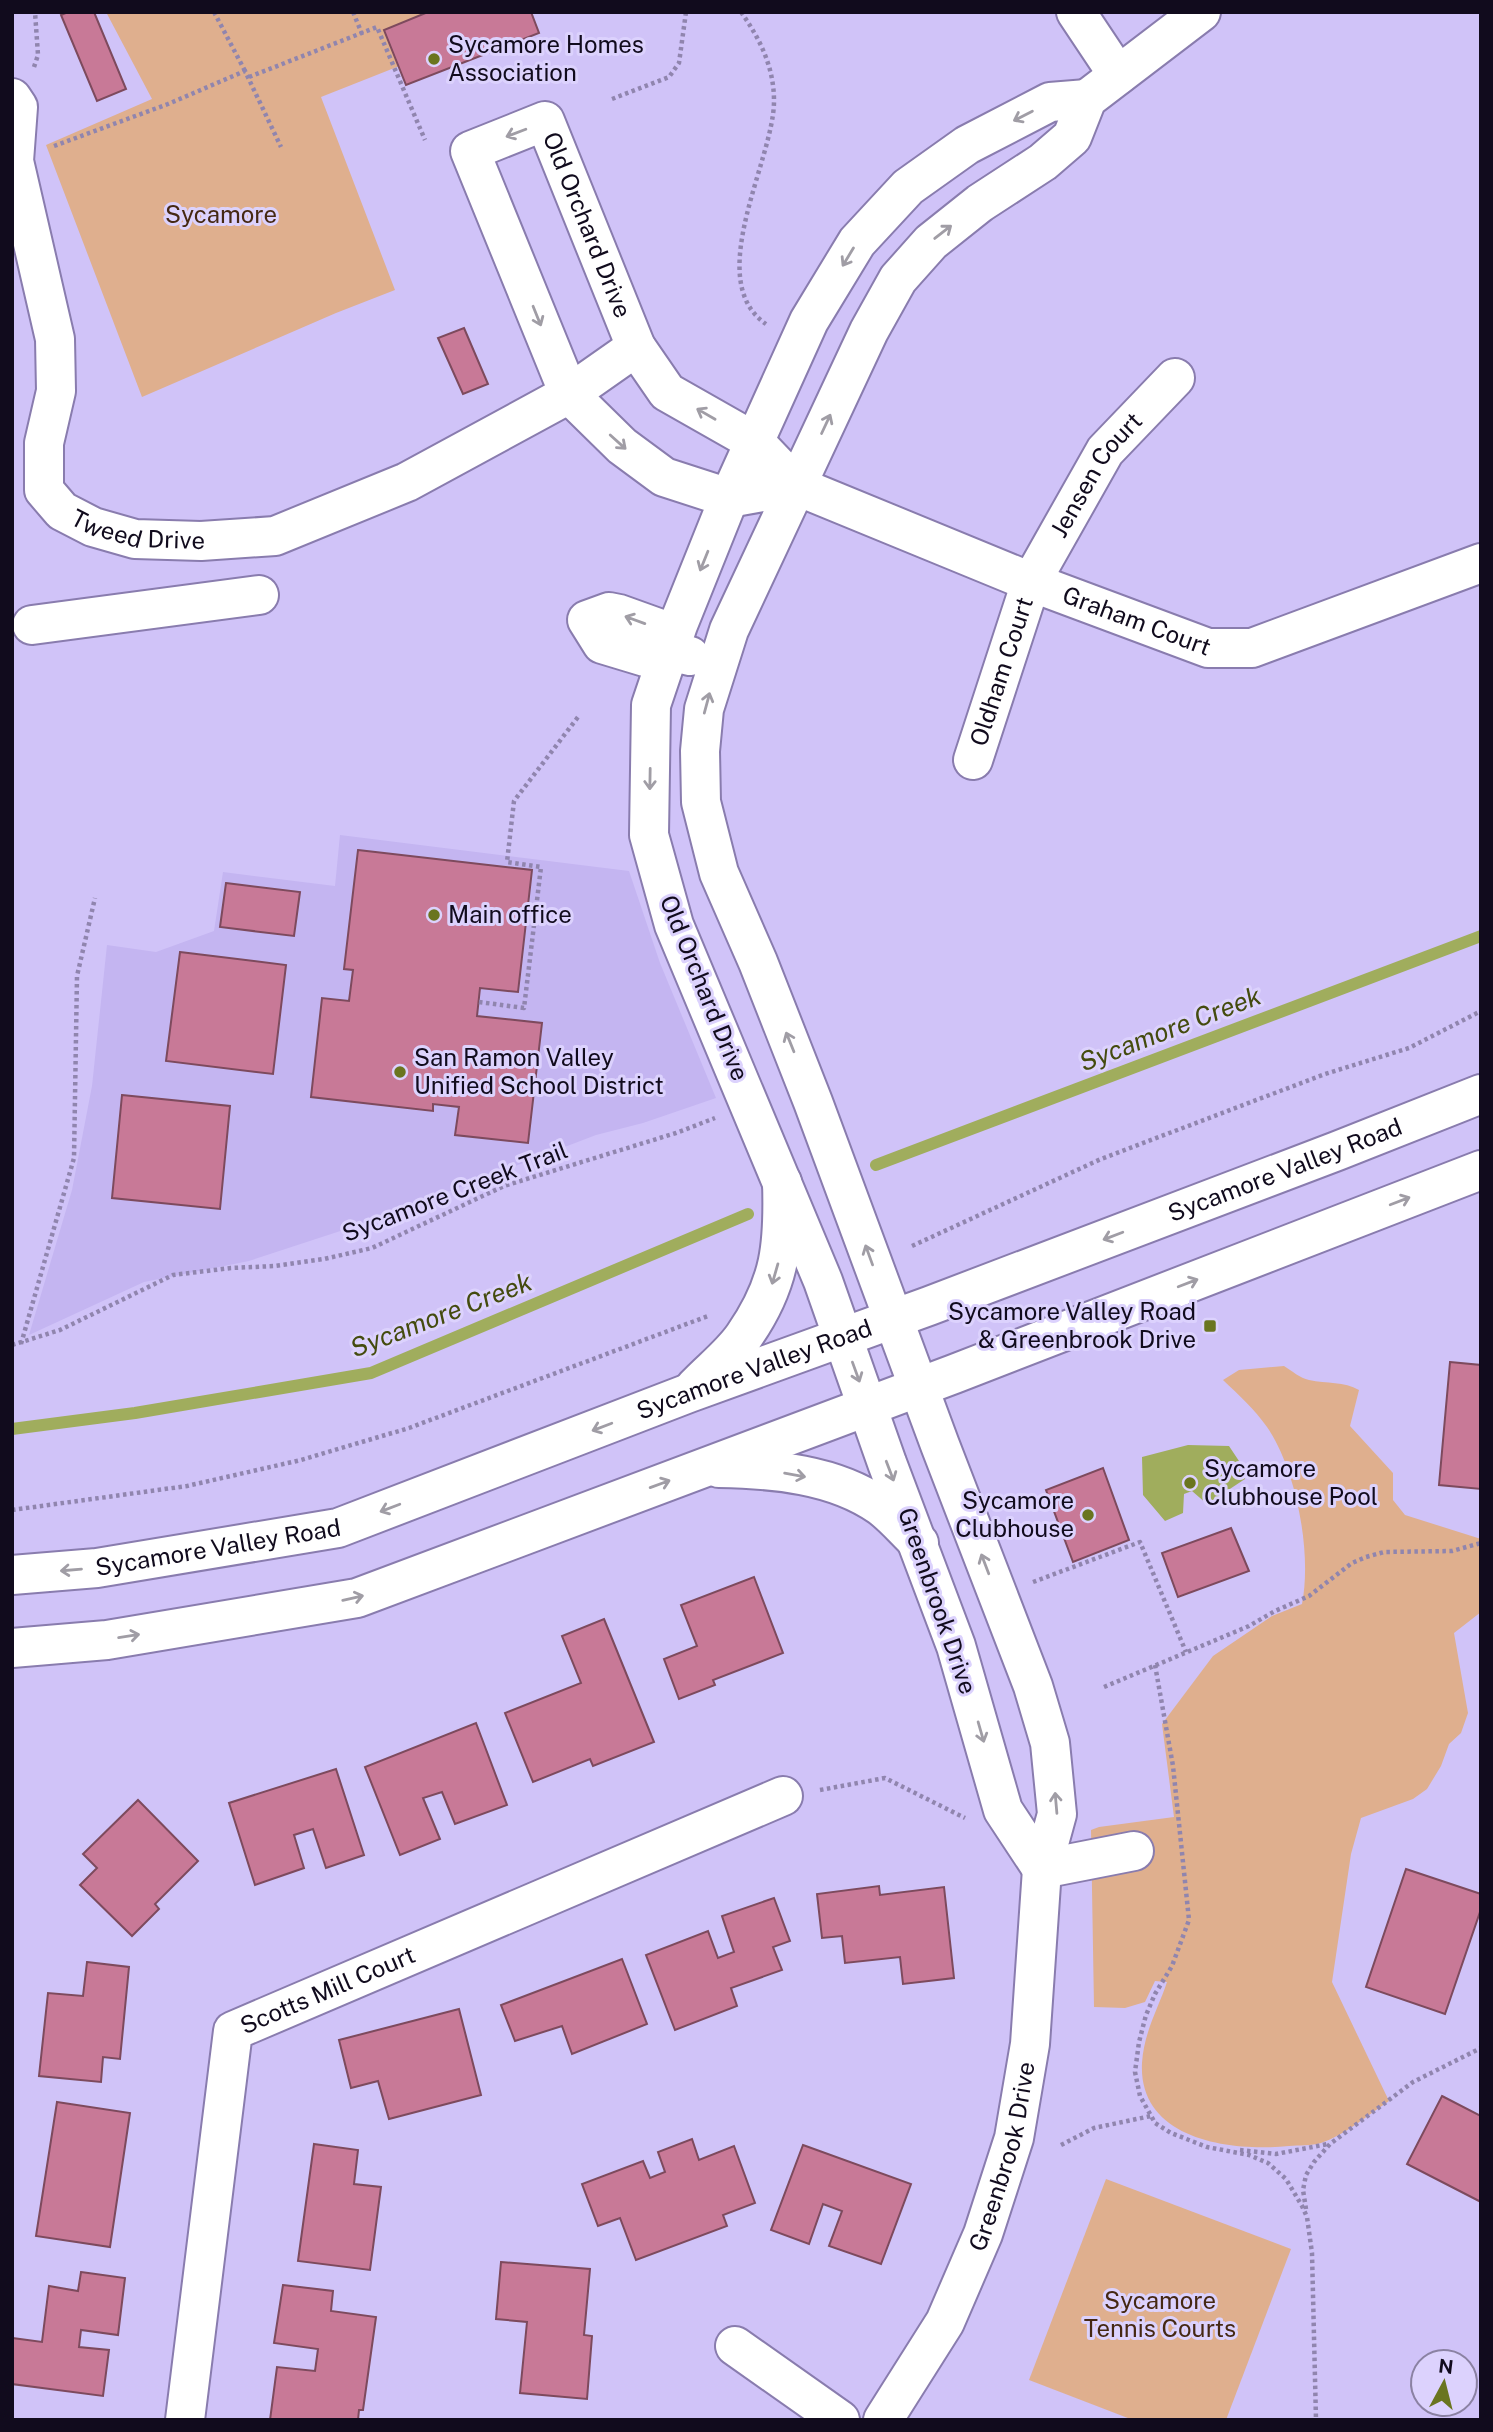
<svg xmlns="http://www.w3.org/2000/svg" width="1493" height="2432" font-family="'Public Sans',sans-serif">
	<style>
		.built { fill: #c4b5f1 }
		.green { fill: #dfaf8e }
		.water { fill: #a0ad5d }
		.lines { fill: none; stroke-linecap: round; stroke-linejoin: round }
		.stream { stroke: #a0ad5d; stroke-width: 12 }
		.building { fill: #c87997; stroke: #7d4a5d; stroke-width: 2 }
		.minor-casing { stroke: #897cae; stroke-width: 42 }
		.major-casing { stroke: #897cae; stroke-width: 42 }
		.path { stroke: #9085ae; stroke-width: 4.5; stroke-dasharray: 3.5 3.5; stroke-linecap: butt }
		.minor { stroke: #fff; stroke-width: 38 }
		.major { stroke: #fff; stroke-width: 38 }
		.oneway { stroke: #a09da5 }
		.poi-dot { fill: #6a751f; stroke: #dcd2fd; stroke-width: 2.5 }
		.labels { text-anchor: middle; stroke-width: 6; stroke-linejoin: round; paint-order: stroke }
		.poi-label { font-size: 24px; fill: #110b1d; stroke: #dcd2fd; text-anchor: start }
		.park-label { font-size: 24px; fill: #452813; stroke: #dcd2fd }
		.street-label { font-size: 24px; fill: #110b1d; stroke: #dcd2fd }
		.water-label { font-size: 26px; font-style: italic; fill: #444b0e; stroke: #dcd2fd }
	</style>
	<rect width="100%" height="100%" fill="#d0c3f8"/>
	<path class="built" d="M340 835 629 871 660 963 716 1098 643 1123 596 1135 374 1220 249 1261 144 1282 29 1335 72 1190 92 1086 107 945 156 952 214 931 223 872 335 886Z"/>
	<g class="green">
		<path d="M106 12H536L321 97 395 290 336 313 142 397 46 145 152 99Z"/>
		<path d="M1284 1366C1292 1371 1300 1378 1309 1380 1327 1384 1344 1381 1359 1390L1350 1426 1393 1473V1500L1405 1515 1481 1539V1612L1454 1633 1468 1713 1461 1733 1449 1744 1441 1766 1427 1789 1413 1799 1361 1818 1351 1854 1332 1982 1389 2101C1368 2115 1345 2135 1321 2143 1311 2146 1299 2145 1289 2146 1231 2152 1138 2140 1142 2063 1144 2032 1158 2009 1167 1982L1155 1981 1145 2002 1125 2008 1094 2007 1091 1830 1099 1827 1174 1817 1162 1724 1213 1656 1272 1616 1302 1604C1312 1554 1297 1471 1267 1427 1255 1410 1239 1395 1223 1380L1239 1370Z"/>
		<path d="M1106 2179 1291 2249 1226 2420H1133L1029 2380Z"/>
	</g>
	<path class="water" d="M1188 1445 1229 1446 1243 1467 1245 1479 1207 1504 1192 1491 1184 1494 1183 1513 1165 1521 1143 1495 1142 1457Z"/>
	<g class="lines">
		<g class="stream">
			<path d="M876 1165 1481 936"/>
			<path d="M12 1429 135 1413 371 1373 748 1214"/>
		</g>
	</g>
	<g class="building">
		<path d="M68 12H94L126 89 97 101 61 15Z"/>
		<path d="M428 12H531L539 33 406 85 384 30Z"/>
		<path d="M464 328 488 384 463 394 438 338Z"/>
		<path d="M358 850 532 870 518 992 480 988 477 1016 542 1023 528 1143 455 1135 459 1107 433 1104V1111L311 1097 322 998 349 1001 353 970 344 969Z"/>
		<path d="M226 883 300 892 294 936 220 927Z"/>
		<path d="M180 952 286 965 273 1074 166 1061Z"/>
		<path d="M122 1095 230 1106 220 1209 112 1198Z"/>
		<path d="M1450 1362 1481 1365V1489L1439 1485Z"/>
		<path d="M1103 1468 1129 1540 1073 1562 1046 1490Z"/>
		<path d="M1231 1528 1249 1571 1178 1597 1162 1553Z"/>
		<path d="M754 1577 783 1653 713 1680 715 1685 679 1699 664 1659 697 1646 681 1605Z"/>
		<path d="M604 1619 654 1742 593 1766 590 1759 533 1782 505 1713 581 1683 562 1636Z"/>
		<path d="M476 1723 507 1805 455 1824 442 1792 423 1798 440 1839 400 1855 365 1767Z"/>
		<path d="M336 1769 364 1855 326 1868 313 1829 294 1835 304 1868 255 1885 229 1803Z"/>
		<path d="M138 1800 198 1861 155 1904 159 1909 132 1936 80 1885 97 1868 83 1854Z"/>
		<path d="M1406 1869 1481 1894V1909L1445 2014 1366 1987Z"/>
		<path d="M879 1886 880 1895 944 1887 954 1978 903 1984 900 1957 845 1963 842 1936 822 1938 817 1894Z"/>
		<path d="M774 1898 790 1941 773 1947 782 1970 731 1988 737 2006 675 2030 646 1955 708 1931 718 1958 734 1952 722 1916Z"/>
		<path d="M622 1959 647 2024 572 2054 562 2026 515 2041 501 2005Z"/>
		<path d="M87 1962 129 1967 120 2059 103 2057 101 2082 39 2076 48 1993 83 1996Z"/>
		<path d="M459 2009 481 2095 389 2119 378 2081 351 2088 339 2040Z"/>
		<path d="M1442 2096 1481 2116V2202L1407 2164Z"/>
		<path d="M57 2102 130 2113 110 2247 36 2236Z"/>
		<path d="M692 2139 699 2160 734 2146 755 2203 723 2215 727 2226 636 2260 620 2218 598 2226 582 2184 643 2161 650 2178 665 2172 658 2152Z"/>
		<path d="M314 2144 358 2150 354 2184 381 2187 370 2270 298 2261Z"/>
		<path d="M803 2145 911 2184 881 2264 829 2246 842 2211 823 2204 809 2244 771 2230Z"/>
		<path d="M501 2262 590 2269 584 2335 592 2336 587 2399 520 2393 527 2322 496 2319Z"/>
		<path d="M81 2272 125 2278 118 2335 81 2330 79 2347 109 2350 103 2396 12 2384V2338L42 2342 49 2286 78 2291Z"/>
		<path d="M283 2285 333 2291 331 2311 376 2317 363 2410H359L358 2420H270L277 2367 315 2371 318 2349 274 2343Z"/>
	</g>
	<g class="lines">
		<defs>
			<g id="minor">
				<path d="M1076 12 1118 75"/>
				<path id="s1" d="M12 98 18 107 14 161 55 339 56 391 44 443V490L62 511 93 527 135 539 201 541 275 536 407 482 569 394 636 347"/>
				<path id="s2" d="M797 486 729 498 664 477 622 446 569 394 470 151 545 121 636 347 667 392 755 442 797 486 1031 582 1208 648H1252L1481 563"/>
				<path d="M32 625 259 595"/>
				<path d="M669 651 664 633 658 628 619 614 609 612 587 620 602 644 645 657 669 651 690 656"/>
				<path id="s3" d="M973 760 1031 582 1105 451 1175 378"/>
				<path d="M1042 1869 1003 1810 956 1646 887 1463 823 1281 674 925 649 835 651 705 678 625 729 498 809 321 857 242 908 187 967 145 1050 102 1087 99"/>
				<path d="M1042 1869 1134 1851"/>
				<path d="M735 2346 840 2420"/>
				<path id="s4" d="M185 2420 233 2031 783 1796"/>
				<path id="s5" d="M883 2420 945 2322 983 2234 1014 2138 1030 2044 1042 1869 1057 1814 1050 1743 1033 1686 940 1445 813 1102 758 962 719 873 701 802 700 751 704 709 729 630 869 331 898 279 931 242 980 203 1043 162 1072 137 1087 99 1201 12"/>
			</g>
			<g id="major">
				<path d="M695 1387C711 1370 731 1355 744 1336 781 1283 784 1244 782 1182"/>
				<path d="M719 1468C773 1469 834 1474 880 1506 894 1516 906 1531 919 1543"/>
				<path id="s6" d="M12 1575 97 1568 338 1528 689 1393 929 1306 1337 1151 1481 1094"/>
				<path d="M12 1648 107 1640 357 1598 954 1374 1481 1170"/>
			</g>
		</defs>
		<use href="#minor" class="minor-casing"/>
		<use href="#major" class="major-casing"/>
		<g class="path">
			<path d="M214 12 245 71"/>
			<path d="M353 12 362 34"/>
			<path d="M741 12C760 39 774 67 774 101 774 160 702 280 766 324"/>
			<path d="M34 67 38 55 35 12"/>
			<path d="M249 77 377 27 425 140"/>
			<path d="M612 99 669 77 679 63 686 12"/>
			<path d="M54 146 168 104 245 71 281 147"/>
			<path d="M479 1002 524 1008 541 867 507 862 514 801 578 717"/>
			<path d="M912 1246 1101 1159 1325 1074 1409 1048 1481 1011"/>
			<path d="M21 1344 74 1158 77 976 95 898"/>
			<path d="M12 1345 60 1330 173 1275 231 1268 275 1266 324 1259 372 1248 504 1186 676 1133 715 1118"/>
			<path d="M12 1510 187 1486 301 1460 409 1428 708 1316"/>
			<path d="M1033 1582 1140 1542 1186 1652"/>
			<path d="M1155 1665 1173 1766 1189 1920 1172 1966 1155 1994 1146 2015 1139 2042 1135 2072 1140 2096 1155 2123 1171 2133 1207 2147 1249 2155 1268 2163 1286 2179 1302 2206 1307 2217 1312 2253 1316 2420"/>
			<path d="M1104 1687 1249 1626 1275 1611 1309 1596 1352 1563 1366 1557 1384 1552 1452 1551 1481 1543"/>
			<path d="M820 1790 885 1778 965 1818"/>
			<path d="M1061 2145 1094 2128 1151 2116"/>
			<path d="M1240 2150 1276 2154 1328 2144"/>
			<path d="M1306 2209 1303 2190 1306 2175 1314 2162 1330 2144 1413 2082 1481 2048"/>
		</g>
		<use href="#minor" class="minor"/>
		<use href="#major" class="major"/>
	</g>
	<defs><path id="oneway-shaft" d="M-6 0H5M1.5-3L5.5 0L1.5 3" fill="none" stroke-width="1.6" stroke-linecap="round" stroke-linejoin="round" transform="scale(1.75)"/></defs>
	<g class="oneway">
		<use href="#oneway-shaft" transform="translate(1023 116) rotate(153)"/>
		<use href="#oneway-shaft" transform="translate(516 133) rotate(159)"/>
		<use href="#oneway-shaft" transform="translate(943 232) rotate(-38)"/>
		<use href="#oneway-shaft" transform="translate(848 257) rotate(121)"/>
		<use href="#oneway-shaft" transform="translate(537 316) rotate(68)"/>
		<use href="#oneway-shaft" transform="translate(706 414) rotate(-150)"/>
		<use href="#oneway-shaft" transform="translate(826 424) rotate(-65)"/>
		<use href="#oneway-shaft" transform="translate(618 442) rotate(42)"/>
		<use href="#oneway-shaft" transform="translate(704 561) rotate(112)"/>
		<use href="#oneway-shaft" transform="translate(635 620) rotate(-160)"/>
		<use href="#oneway-shaft" transform="translate(707 703) rotate(-75)"/>
		<use href="#oneway-shaft" transform="translate(650 779) rotate(91)"/>
		<use href="#oneway-shaft" transform="translate(790 1042) rotate(-112)"/>
		<use href="#oneway-shaft" transform="translate(1400 1201) rotate(-21)"/>
		<use href="#oneway-shaft" transform="translate(1113 1236) rotate(159)"/>
		<use href="#oneway-shaft" transform="translate(869 1255) rotate(-110)"/>
		<use href="#oneway-shaft" transform="translate(775 1274) rotate(106)"/>
		<use href="#oneway-shaft" transform="translate(1188 1283) rotate(-21)"/>
		<use href="#oneway-shaft" transform="translate(856 1372) rotate(70)"/>
		<use href="#oneway-shaft" transform="translate(602 1427) rotate(159)"/>
		<use href="#oneway-shaft" transform="translate(890 1471) rotate(69)"/>
		<use href="#oneway-shaft" transform="translate(795 1475) rotate(10)"/>
		<use href="#oneway-shaft" transform="translate(660 1484) rotate(-20)"/>
		<use href="#oneway-shaft" transform="translate(390 1508) rotate(159)"/>
		<use href="#oneway-shaft" transform="translate(985 1564) rotate(-111)"/>
		<use href="#oneway-shaft" transform="translate(71 1570) rotate(175)"/>
		<use href="#oneway-shaft" transform="translate(353 1598) rotate(-13)"/>
		<use href="#oneway-shaft" transform="translate(129 1636) rotate(-9)"/>
		<use href="#oneway-shaft" transform="translate(981 1732) rotate(74)"/>
		<use href="#oneway-shaft" transform="translate(1056 1803) rotate(-95)"/>
	</g>
	<g class="poi-dot">
		<circle cx="434" cy="59" r="7"/>
		<circle cx="434" cy="915" r="7"/>
		<circle cx="400" cy="1072" r="7"/>
		<rect x="1203" y="1319" width="14" height="14" rx="3.5"/>
		<circle cx="1190" cy="1483" r="7"/>
		<circle cx="1088" cy="1515" r="7"/>
	</g>
	<g class="labels">
		<g class="poi-label">
			<text x="448" y="53">Sycamore Homes<tspan x="448" dy="28">Association</tspan></text>
			<text x="448" y="923">Main office</text>
			<text x="414" y="1066">San Ramon Valley<tspan x="414" dy="28">Unified School District</tspan></text>
			<text x="1196" y="1320" text-anchor="end">Sycamore Valley Road<tspan x="1196" dy="28">&amp; Greenbrook Drive</tspan></text>
			<text x="1204" y="1477">Sycamore<tspan x="1204" dy="28">Clubhouse Pool</tspan></text>
			<text x="1074" y="1509" text-anchor="end">Sycamore<tspan x="1074" dy="28">Clubhouse</tspan></text>
		</g>
		<g class="park-label">
			<text x="221" y="223">Sycamore</text>
			<text x="1160" y="2309">Sycamore<tspan x="1160" dy="28">Tennis Courts</tspan></text>
		</g>
		<g class="street-label">
			<text dy="8" stroke="none"><textPath href="#s2" startOffset="719">Old Orchard Drive</textPath></text>
			<text dy="8" stroke="none"><textPath href="#s3" startOffset="313">Jensen Court</textPath></text>
			<text dy="8" stroke="none"><textPath href="#s1" startOffset="508">Tweed Drive</textPath></text>
			<text dy="8" stroke="none"><textPath href="#s2" startOffset="1433">Graham Court</textPath></text>
			<text dy="8" stroke="none"><textPath href="#s3" startOffset="93">Oldham Court</textPath></text>
			<text transform="translate(704 988) rotate(68)" y="8">Old Orchard Drive</text>
			<text dy="8" stroke="none"><textPath href="#s6" startOffset="1342">Sycamore Valley Road</textPath></text>
			<text transform="translate(455 1192) rotate(-21)" y="8">Sycamore Creek Trail</text>
			<text dy="8" stroke="none"><textPath href="#s6" startOffset="775">Sycamore Valley Road</textPath></text>
			<text dy="8" stroke="none"><textPath href="#s6" startOffset="208">Sycamore Valley Road</textPath></text>
			<text transform="translate(937 1601) rotate(71)" y="8">Greenbrook Drive</text>
			<text dy="8" stroke="none"><textPath href="#s4" startOffset="495">Scotts Mill Court</textPath></text>
			<text dy="8" stroke="none"><textPath href="#s5" startOffset="292">Greenbrook Drive</textPath></text>
		</g>
		<g class="water-label">
			<text transform="translate(1170 1029) rotate(-21)" y="9">Sycamore Creek</text>
			<text transform="translate(441 1315) rotate(-21)" y="9">Sycamore Creek</text>
		</g>
	</g>
	<rect width="1493" height="2432" fill="none" stroke="#110b1d" stroke-width="28"/>
	<g transform="translate(1444 2383) rotate(7)"><circle r="33" fill="#dcd2fd" stroke="#8b82a3" stroke-width="2"/>
	<path d="M0-5L12 26L0 18L-12 26Z" fill="#6a751f"/>
	<text y="-10" font-size="19" font-weight="bold" text-anchor="middle" fill="#110b1d">N</text>
	</g>
</svg>
